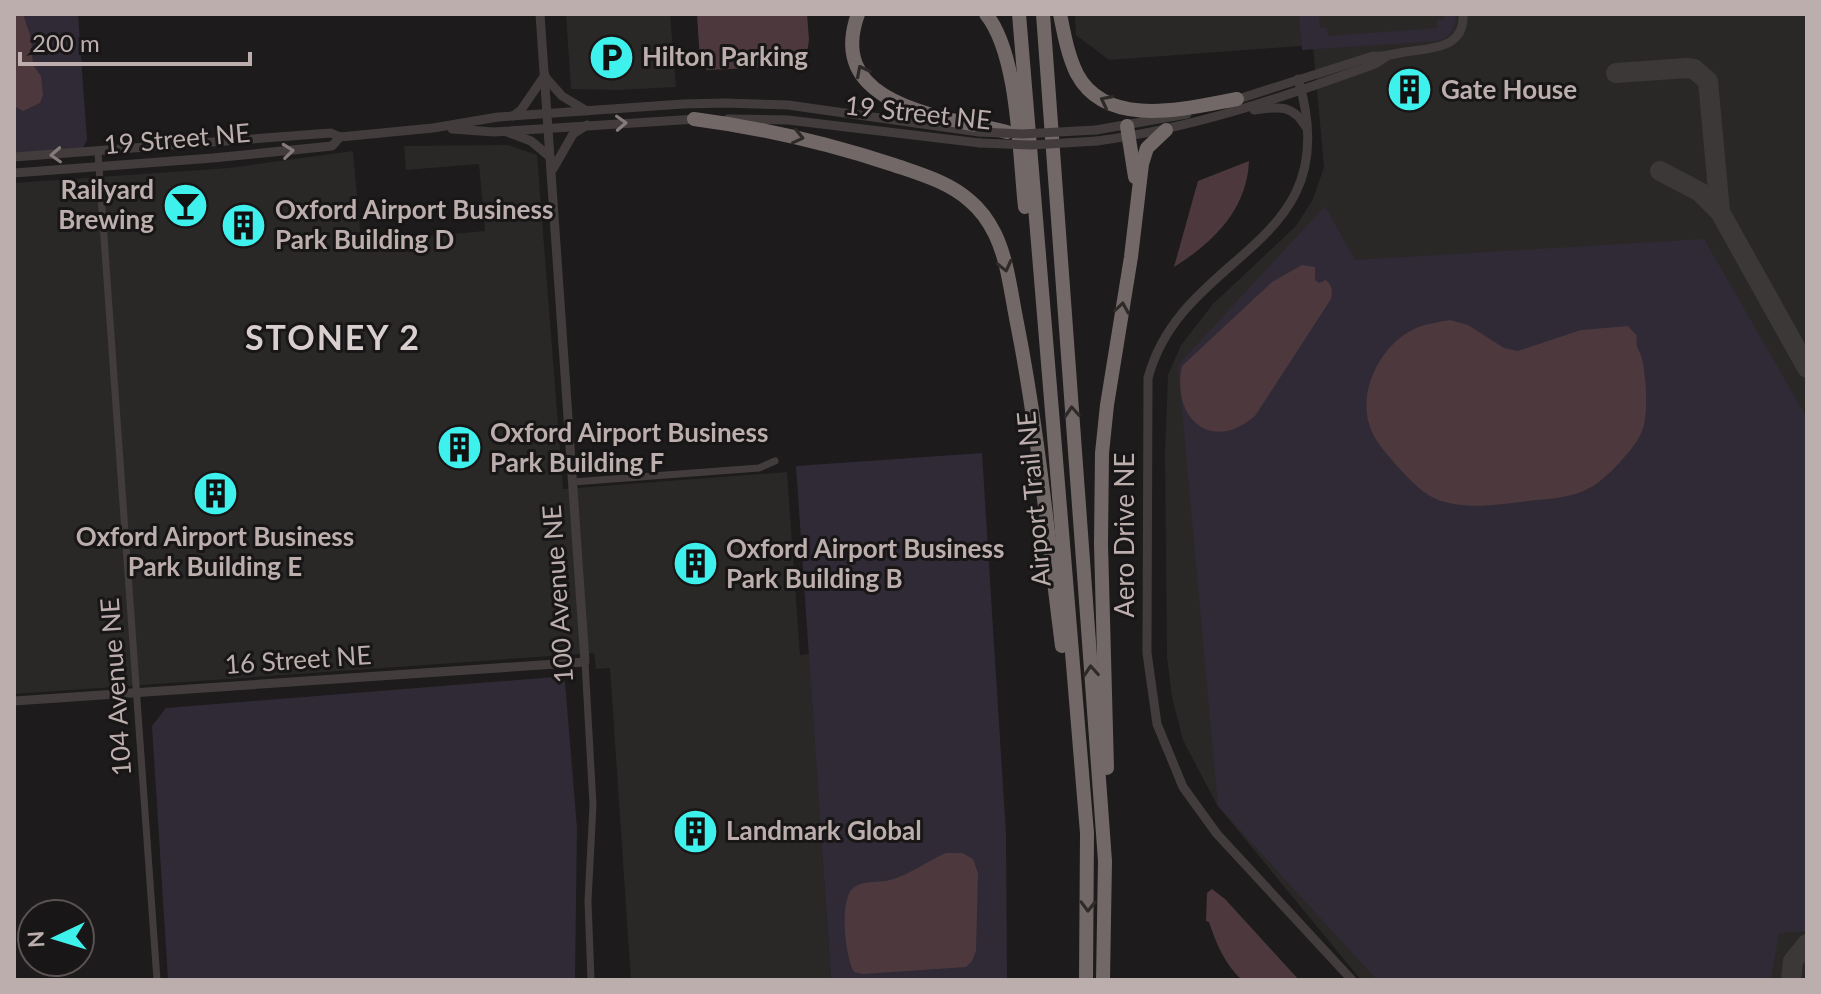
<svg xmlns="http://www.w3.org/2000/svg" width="1821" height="994" font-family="Lato,sans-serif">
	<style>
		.built { fill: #2a2827 }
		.green { fill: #2f2a35 }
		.water { fill: #4d393d }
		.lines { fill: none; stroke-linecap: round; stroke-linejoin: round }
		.taxiway { stroke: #3d3838; stroke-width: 20 }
		.minor { stroke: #423d3c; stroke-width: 7 }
		.tertiary { stroke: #423d3c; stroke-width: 9 }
		.motorway { stroke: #736868; stroke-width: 14 }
		.tertiary-bridge { stroke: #423d3c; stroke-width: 9 }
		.oneway { stroke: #2f2a2a }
		.oneway2 { stroke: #857b7a }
		.labels { text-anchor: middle; stroke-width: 6; stroke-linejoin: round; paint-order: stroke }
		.poi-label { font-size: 26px; font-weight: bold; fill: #bcaead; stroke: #181616; text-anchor: start }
		.street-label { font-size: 26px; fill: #bcaead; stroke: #181616 }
		.district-label { font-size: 34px; font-weight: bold; letter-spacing: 2px; fill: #d8cfce; stroke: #181616 }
	</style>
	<rect width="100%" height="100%" fill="#1d1b1b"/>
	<g class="built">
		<path d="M566 14H670L676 87 618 90 571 89Z"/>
		<path d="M1075 14H1807V980H1361L1217 805 1183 740 1172 697 1167 657 1165 453 1168 375 1181 345 1213 304 1296 226 1313 199 1324 167 1313 45 1109 60 1076 35Z"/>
		<path d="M508 145 537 155 563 489 787 472 800 655 809 654 831 980H631L610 668 596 669 594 653 14 694V183L229 168 353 151 361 242 485 231 479 164 406 170 404 146Z"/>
	</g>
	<g class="green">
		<path d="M14 14H78L87 140 83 148 14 153Z"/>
		<path d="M1299 14H1319L1320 28H1327L1328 36 1437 28V20L1444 19V14H1456C1456 28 1451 36 1438 41L1302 50Z"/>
		<path d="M1325 206 1355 260 1704 239 1807 418V931L1779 933 1771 980H1377L1218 806 1178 365Z"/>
		<path d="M982 453 1006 834 1007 980H831L796 466Z"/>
		<path d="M555 677 565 682 577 828 575 980H168L152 726 166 708Z"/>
	</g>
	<g class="water">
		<path d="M14 14H23L31 38 33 65 41 76 43 95 40 103 23 111 14 106Z"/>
		<path d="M697 14H807L809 40 806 59 796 66 707 70 700 61Z"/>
		<path d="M1249 161C1247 209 1214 242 1174 267L1198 181Z"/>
		<path d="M1302 265 1315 267V280L1319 283 1326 280C1332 286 1333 291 1331 299L1255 416C1211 454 1171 418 1182 366L1272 282Z"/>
		<path d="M1450 320 1468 325 1504 348 1518 351 1581 330 1628 326 1637 336C1635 347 1639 349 1642 359 1646 375 1649 415 1642 431 1638 442 1629 452 1621 461 1593 492 1577 497 1536 500 1508 503 1473 510 1445 502 1425 497 1411 481 1397 466 1388 455 1378 445 1372 432 1355 395 1379 346 1414 329 1425 324 1438 322 1450 320Z"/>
		<path d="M946 853H962L973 859 978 873 976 951 972 961 966 967 863 974 854 972C845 957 839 900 853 888 863 880 878 883 890 880 910 875 927 861 946 853Z"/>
		<path d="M1212 889 1225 899 1299 980H1242C1225 965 1216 943 1209 922L1206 921 1207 893Z"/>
	</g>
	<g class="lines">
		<g class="taxiway">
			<path d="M1616 73 1687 68 1694 69 1708 81 1720 212 1807 368"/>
			<path d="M1660 171 1700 192 1720 212"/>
			<path d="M1791 980 1793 961 1807 944"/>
		</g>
		<g class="minor">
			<path d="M98 153 157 980"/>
			<path d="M573 482 759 468 775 461"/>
			<path d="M585 662 593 805 588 901 591 980"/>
		</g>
		<g class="tertiary">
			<path d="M546 78 562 96 587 111"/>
			<path d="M1298 79C1350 249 1183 248 1148 378L1147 653 1157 724 1183 787 1217 834 1352 980"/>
			<path d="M1232 101 1373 56C1385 57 1394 54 1405 52 1431 48 1465 49 1463 14"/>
			<path d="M1254 110C1278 107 1292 103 1306 127"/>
			<path d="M513 116 521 110 545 75"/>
			<path d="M728 119 788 120 980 143"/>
			<path d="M452 129 494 132 697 119"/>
			<path d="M1096 130 1187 114"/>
			<path d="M507 132 531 141 550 157"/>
			<path d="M1097 141C1194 128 1284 97 1375 64L1386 57"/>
			<path d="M14 157 331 133 340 137 433 128 498 117 683 104 726 103 788 105 979 132"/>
			<path d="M553 169 573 134 587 125"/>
			<path d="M14 173 213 158 332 146 340 137"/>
			<path d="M14 701 585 662 540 14"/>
		</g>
		<g class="motorway">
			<path d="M858 14C824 108 948 117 1007 132"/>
			<path d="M986 14C1019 55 1019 155 1025 207"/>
			<path d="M1019 14 1087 833 1086 980"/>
			<path d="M1043 14 1105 861 1103 980"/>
			<path d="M1060 14C1064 34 1068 56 1077 74 1107 130 1187 108 1237 99"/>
			<path d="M694 119C763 128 828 143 894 165 920 174 949 182 970 201 981 210 989 222 995 234 1008 261 1011 294 1017 323 1038 429 1048 538 1062 646"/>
			<path d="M1127 126 1135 177"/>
			<path d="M1107 768 1101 544 1102 453 1107 405 1131 257 1142 164 1147 148 1166 130"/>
		</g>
		<g class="tertiary-bridge">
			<path d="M979 132 1022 134 1096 130"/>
			<path d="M980 143 1032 145 1097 141"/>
		</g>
	</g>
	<defs><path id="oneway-chevron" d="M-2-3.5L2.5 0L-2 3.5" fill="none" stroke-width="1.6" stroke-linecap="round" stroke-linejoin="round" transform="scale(2)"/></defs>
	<g class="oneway">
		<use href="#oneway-chevron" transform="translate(862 71) rotate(-117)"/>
		<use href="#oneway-chevron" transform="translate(1106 101) rotate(-153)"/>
		<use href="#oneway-chevron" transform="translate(798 137) rotate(13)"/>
		<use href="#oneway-chevron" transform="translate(1005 266) rotate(77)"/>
		<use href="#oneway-chevron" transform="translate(1122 308) rotate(-81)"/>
		<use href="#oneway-chevron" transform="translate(1072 412) rotate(-94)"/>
		<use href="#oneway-chevron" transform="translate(1091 671) rotate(-94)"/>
		<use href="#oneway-chevron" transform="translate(1088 906) rotate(91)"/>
	</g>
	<g class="oneway2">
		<use href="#oneway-chevron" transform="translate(621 123) rotate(-3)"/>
		<use href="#oneway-chevron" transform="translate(288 151) rotate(-6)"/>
		<use href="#oneway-chevron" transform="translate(56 155) rotate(177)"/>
	</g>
	<defs>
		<symbol id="parking-disc" viewBox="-11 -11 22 22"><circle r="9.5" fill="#3ff1ed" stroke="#181616"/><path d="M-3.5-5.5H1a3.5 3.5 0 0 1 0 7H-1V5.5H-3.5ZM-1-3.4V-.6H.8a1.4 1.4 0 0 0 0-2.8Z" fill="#111"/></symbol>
		<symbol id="building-disc" viewBox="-11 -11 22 22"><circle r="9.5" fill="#3ff1ed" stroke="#181616"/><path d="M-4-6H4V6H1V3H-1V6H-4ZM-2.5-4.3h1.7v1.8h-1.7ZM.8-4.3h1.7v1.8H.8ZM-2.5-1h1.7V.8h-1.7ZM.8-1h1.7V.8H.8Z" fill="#111"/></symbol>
		<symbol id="bar-disc" viewBox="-11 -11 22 22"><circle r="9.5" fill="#3ff1ed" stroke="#181616"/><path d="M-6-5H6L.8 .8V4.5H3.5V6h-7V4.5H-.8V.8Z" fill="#111"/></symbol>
	</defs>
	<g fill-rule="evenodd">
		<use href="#parking-disc" x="586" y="32" width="51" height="51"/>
		<use href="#building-disc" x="1384" y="64" width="51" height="51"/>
		<use href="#bar-disc" x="160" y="180" width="51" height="51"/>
		<use href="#building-disc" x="218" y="200" width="51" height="51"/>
		<use href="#building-disc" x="434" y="422" width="51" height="51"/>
		<use href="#building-disc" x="190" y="468" width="51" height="51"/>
		<use href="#building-disc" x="670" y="538" width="51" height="51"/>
		<use href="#building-disc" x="670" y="806" width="51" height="51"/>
	</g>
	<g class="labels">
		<g class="poi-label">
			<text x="642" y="66">Hilton Parking</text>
			<text x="1441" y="99">Gate House</text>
			<text x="154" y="199" text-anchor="end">Railyard<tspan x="154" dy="30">Brewing</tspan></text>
			<text x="275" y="219">Oxford Airport Business<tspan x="275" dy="30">Park Building D</tspan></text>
			<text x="490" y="442">Oxford Airport Business<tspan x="490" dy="30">Park Building F</tspan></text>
			<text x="215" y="546" text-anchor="middle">Oxford Airport Business<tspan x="215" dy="30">Park Building E</tspan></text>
			<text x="726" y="558">Oxford Airport Business<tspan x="726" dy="30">Park Building B</tspan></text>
			<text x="726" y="840">Landmark Global</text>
		</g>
		<g class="street-label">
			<text transform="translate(918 113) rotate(6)" y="9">19 Street NE</text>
			<text transform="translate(177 139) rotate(-5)" y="9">19 Street NE</text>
			<text transform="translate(1034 499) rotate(-95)" y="9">Airport Trail NE</text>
			<text transform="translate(1125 535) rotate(-90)" y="9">Aero Drive NE</text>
			<text transform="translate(558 594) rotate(-94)" y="9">100 Avenue NE</text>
			<text transform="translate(298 660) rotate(-4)" y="9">16 Street NE</text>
			<text transform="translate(116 687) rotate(-94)" y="9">104 Avenue NE</text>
		</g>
		<g class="district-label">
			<text x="333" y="350">STONEY 2</text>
		</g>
	</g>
	<rect width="1821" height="994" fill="none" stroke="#bcaead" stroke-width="32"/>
	<g transform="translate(56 938) rotate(266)"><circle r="38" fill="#181616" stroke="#5a5352" stroke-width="2"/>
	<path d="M0-6L14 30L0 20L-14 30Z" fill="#3ff1ed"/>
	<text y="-12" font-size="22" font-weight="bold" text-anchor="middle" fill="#bcaead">N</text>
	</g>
	<path d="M20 52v12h230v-12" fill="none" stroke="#bcaead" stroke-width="4"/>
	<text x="32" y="52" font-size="24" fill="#bcaead" stroke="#181616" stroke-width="6" paint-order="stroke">200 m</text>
</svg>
